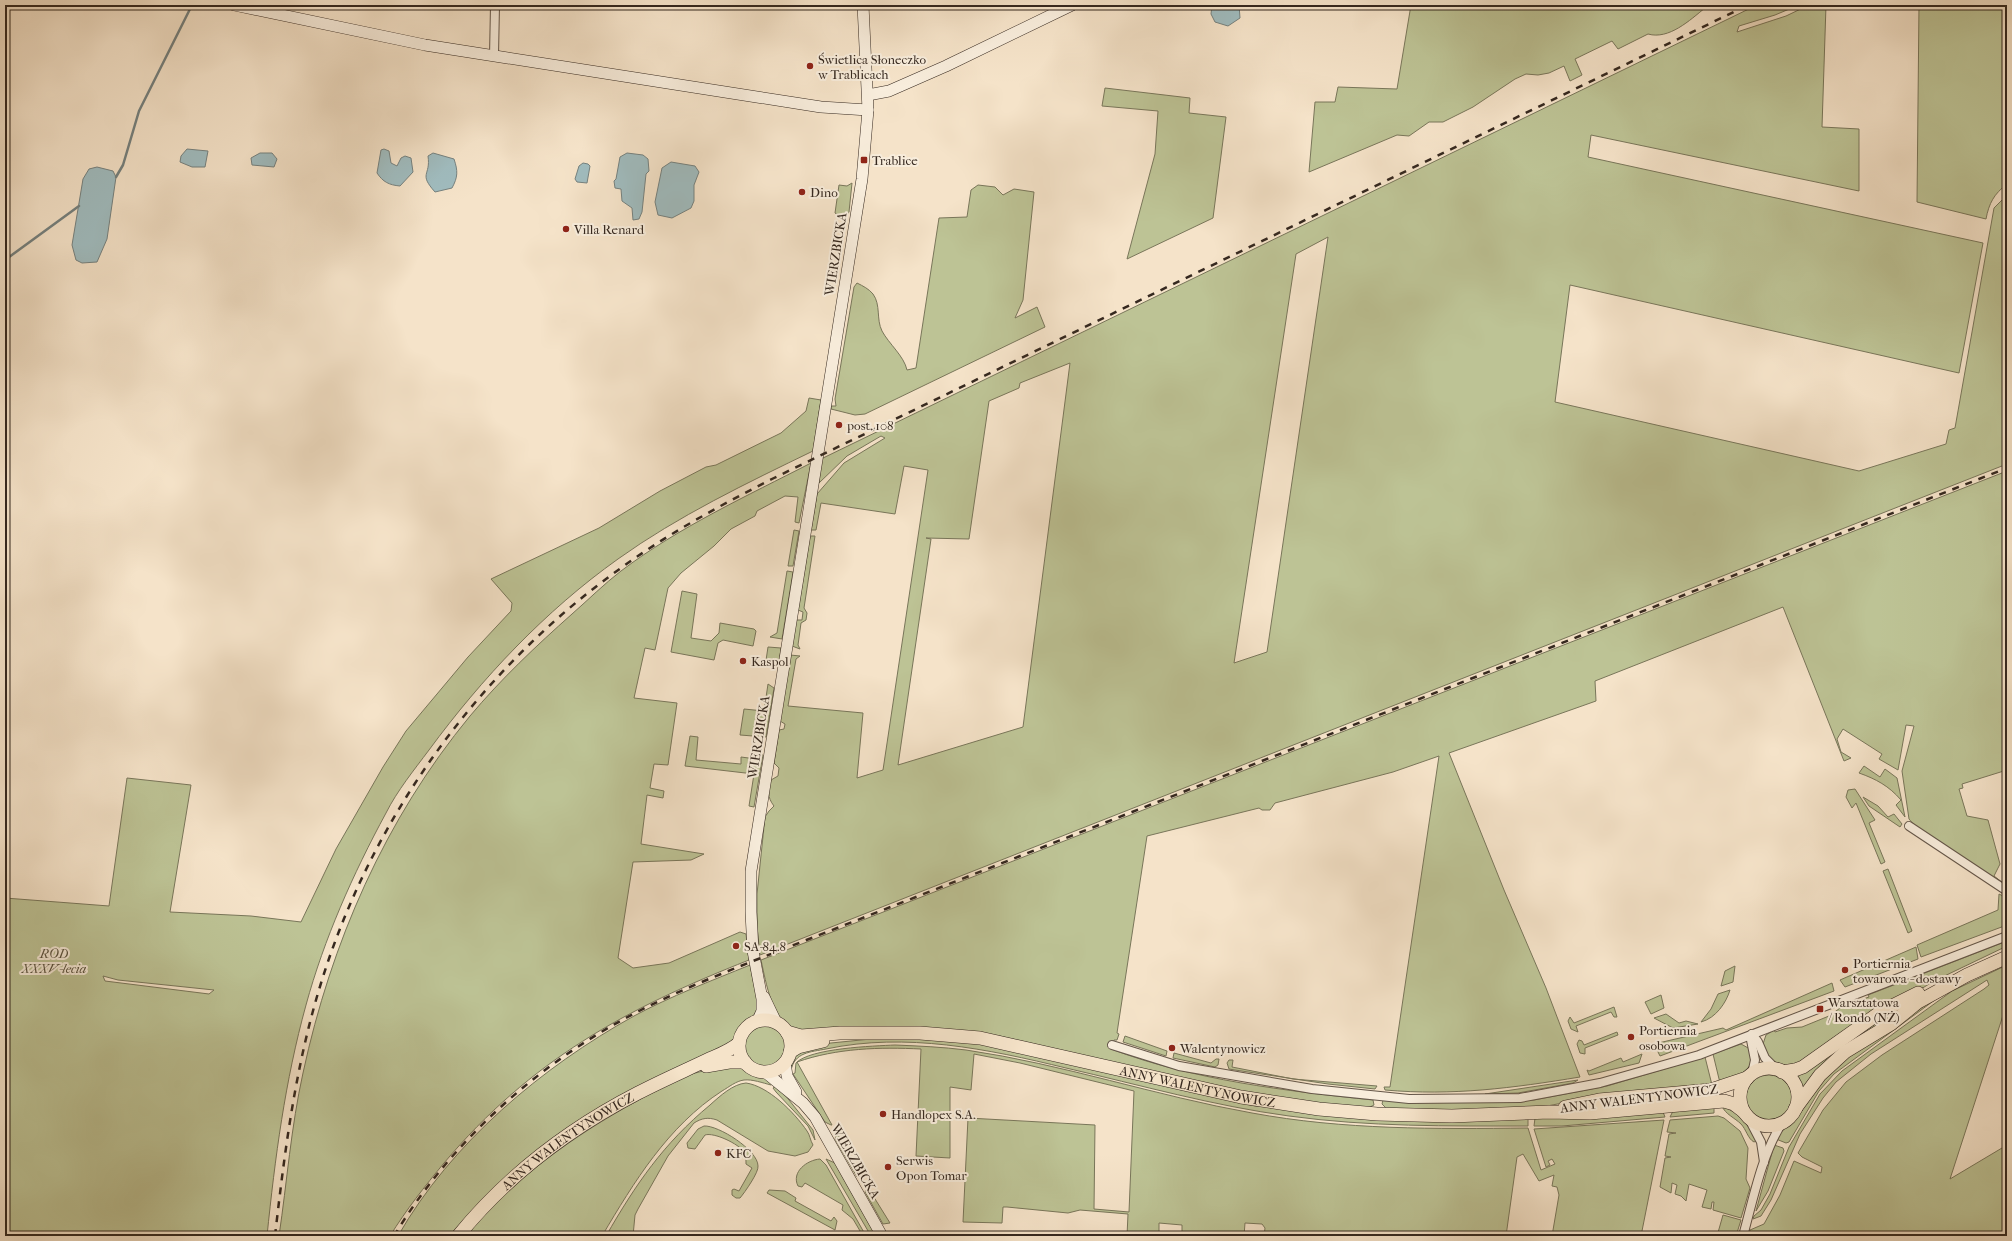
<svg xmlns="http://www.w3.org/2000/svg" width="2012" height="1241" font-family="'IM FELL French Canon',serif">
	<style>
		.green { fill: #bdc395; stroke: #79765a; fill-rule: evenodd }
		.water { fill: #a0bcbf; stroke: #75817f }
		.lines { fill: none; stroke-linecap: round; stroke-linejoin: round }
		.stream { stroke: #75817f; stroke-width: 2.5 }
		.street-casing { stroke: #65574a; stroke-width: 10 }
		.secondary-casing { stroke: #35281f; stroke-width: 12 }
		.primary-casing { stroke: #35281f; stroke-width: 14 }
		.street { stroke: #f8eddc; stroke-width: 8 }
		.secondary { stroke: #f8eddc; stroke-width: 11 }
		.primary { stroke: #f5e3c9; stroke-width: 13 }
		.rail { stroke: #35281f; stroke-width: 2.5; stroke-dasharray: 7 7; stroke-linecap: butt }
		.poi-dot { fill: #8f2418; stroke: #f8eddc; stroke-width: 1.5 }
		.labels { text-anchor: middle; stroke-width: 4; stroke-linejoin: round; paint-order: stroke }
		.poi-label { font-size: 13px; fill: #35281f; stroke: #f8eddc; text-anchor: start }
		.street-label { font-size: 13px; fill: #35281f; stroke: #f8eddc }
		.park-label { font-size: 13px; font-style: italic; fill: #574f3c; stroke: #f8eddc }
	</style>
	<rect width="100%" height="100%" fill="#f5e3c9"/>
	<filter id="stains"><feTurbulence type="fractalNoise" baseFrequency=".005" numOctaves="4"/><feColorMatrix values="0 0 0 0 .2 0 0 0 0 .09 0 0 0 0 .02 0 0 0 .5 -.17"/></filter>
	<radialGradient id="worn" r=".72"><stop offset=".6" stop-color="#630" stop-opacity="0"/><stop offset="1" stop-color="#630" stop-opacity=".3"/></radialGradient>
	<g class="green">
		<path d="M1411 5H1704L1705 8C1690 20 1669 40 1648 34L1618 49 1612 41 1575 59 1582 75 1570 81 1564 66 1549 73 1538 75 1526 74 1515 79 1473 107 1443 122H1429L1409 136 1397 135 1309 172 1315 102H1335L1338 87 1397 89Z"/>
		<path d="M1757 5H1799L1775 15 1739 26 1737 32 1786 16 1809 5H1826L1822 127 1859 129V191L1591 135 1588 157 1983 243 1959 373 1570 285 1555 402 1859 471 1946 444 1949 430 1955 428 1994 208 2007 195V464L760 955 757 926V894L765 817 769 811 774 806C767 797 768 791 771 780L778 776 779 768 774 763 779 730 784 729 785 724 780 721 790 655 800 656 796 659 788 706 863 713 857 778 883 770 928 470 904 466 895 514 821 503 816 530H811L817 494 844 463 885 438 881 436 847 456 819 483 821 459ZM1328 237 1267 652 1234 663 1296 254ZM1070 363 1023 727 898 765 931 539 926 538 969 539 989 401 1019 388 1020 383Z"/>
		<path d="M1919 5H2007V184C1994 194 1989 203 1986 219L1917 202Z"/>
		<path d="M1105 88 1190 98 1189 113 1226 117 1213 218 1127 259 1155 154 1158 111 1102 106Z"/>
		<path d="M852 183 849 212 846 216 841 217 835 213 839 185 847 186Z"/>
		<path d="M978 185 995 187 1003 195 1014 189 1034 192 1023 300 1015 318 1037 307 1045 327 865 414 855 415 831 409V406H836L835 399 854 287 857 283C863 286 869 289 873 294 881 305 876 319 882 331 889 344 904 356 907 370L916 368 939 218 967 217 971 190Z"/>
		<path d="M809 398 821 400 813 451C747 483 678 516 618 559 545 611 482 678 429 750 414 770 397 791 386 813 353 874 324 939 306 1005 285 1081 275 1158 267 1236H5V898L109 906 127 778 191 785 170 912 251 916 301 922 336 849 383 767 406 731 468 657 511 611 512 603 491 579 599 528 660 491 706 467 716 465 781 433 806 411ZM103 976 118 980 214 990 209 994 105 981Z"/>
		<path d="M811 463 799 523 795 522 798 497 785 496 757 511 755 516 731 529 714 546 681 573 668 588 655 650 645 648 634 698 677 703 668 765 654 764 650 788 664 791 663 798 647 795 641 844 704 854 691 860 633 862 618 958 633 968 669 963 740 932 746 934 749 960C625 1009 531 1060 444 1163 425 1186 406 1210 390 1236H279C287 1182 291 1127 303 1073 331 943 385 819 470 716 501 679 536 646 572 614 588 600 604 584 621 571 679 527 747 496 811 463Z"/>
		<path d="M2007 471V770L1962 784 1963 788 1959 789 1967 816 1988 820 2000 864 1994 876 2007 886 1915 826 1909 819 1902 771 1914 726 1906 725 1898 770 1879 759 1882 754 1843 729 1837 739 1841 752 1851 758 1844 761 1783 607 1595 681 1596 701 1449 753 1504 890 1546 988 1580 1077C1513 1088 1453 1096 1385 1090L1384 1087H1390L1439 756 1393 772 1275 803 1270 810H1262L1259 808 1147 836 1117 1033 1119 1034 1117 1040H1114L1111 1049C1193 1080 1286 1091 1373 1100L1374 1105 1368 1108 1321 1104 1230 1089 999 1036 798 1030C772 1024 766 982 761 960Z"/>
		<path d="M794 530 799 531 793 566H788Z"/>
		<path d="M810 536H815L804 608 807 613 806 620 801 623 798 645 800 649 792 646 796 620H802L803 612 798 610Z"/>
		<path d="M787 571 793 572 782 639 770 637 777 633Z"/>
		<path d="M682 591 697 594 691 638 711 641 719 633 720 623 754 629 756 631 753 646 723 640 718 643 714 660 671 652Z"/>
		<path d="M768 647 781 648 779 664 765 667Z"/>
		<path d="M768 684 774 688 766 737 740 735 744 709 764 711Z"/>
		<path d="M690 736 698 737 696 760 741 764V757L756 759 757 754 763 755 754 807 749 806 754 774 685 766Z"/>
		<path d="M1864 766 1880 777 1885 769 1897 778 1905 817 1896 805 1901 800C1889 786 1876 779 1859 773Z"/>
		<path d="M1855 789 1875 820 1869 823 1885 862 1881 864 1856 803 1852 808 1846 797 1848 790Z"/>
		<path d="M1863 797 1878 806 1888 817 1894 814 1902 824 1900 827 1869 806Z"/>
		<path d="M1888 869 1912 931 1908 933 1883 871Z"/>
		<path d="M1999 894 2007 898V925L1921 957 1917 945 1998 910Z"/>
		<path d="M2007 941V946L1934 981 1802 1062 1783 1066 1774 1062 1768 1057 1763 1044 1766 1035 1774 1030 1775 1032 1787 1028 1802 1027 1829 1016 1843 1006 1869 997 1868 995Z"/>
		<path d="M1916 947 1918 959 1845 987 1840 980Z"/>
		<path d="M750 965 758 1004C757 1017 748 1018 740 1027 737 1031 735 1037 733 1042L650 1081 476 1208 451 1236H398C451 1143 542 1067 634 1016 671 996 711 981 750 965Z"/>
		<path d="M2007 965V1003L1950 1179 2007 1145V1236H1748L1750 1230 1764 1224 1780 1195 1794 1161 1821 1173 1822 1167 1802 1157 1798 1153 1823 1110 1846 1082 1882 1055 1984 989 1989 985 1987 980 1871 1054 1836 1082 1823 1098 1800 1134 1771 1200 1761 1216 1753 1219 1754 1216 1761 1210 1770 1194 1789 1147 1820 1094 1842 1071 1952 991Z"/>
		<path d="M1735 966 1733 982 1721 986 1725 971Z"/>
		<path d="M1832 983 1834 991 1660 1056 1654 1044 1723 1028 1726 1030Z"/>
		<path d="M1730 990C1726 1003 1716 1018 1701 1022L1711 1009 1718 994Z"/>
		<path d="M1947 991 1834 1074 1819 1091 1789 1142 1786 1143 1776 1139 1780 1132 1797 1118 1816 1086 1842 1060Z"/>
		<path d="M1661 995 1664 1008 1651 1014 1645 1002Z"/>
		<path d="M1907 1003 1908 1005 1803 1088 1796 1076Z"/>
		<path d="M1614 1007 1617 1017H1614L1611 1012 1576 1026 1578 1032 1571 1029 1568 1021 1570 1017 1574 1023Z"/>
		<path d="M1666 1014 1679 1023 1686 1021 1698 1024 1673 1028 1654 1018Z"/>
		<circle cx="764" cy="1046" r="21"/>
		<path d="M1617 1032 1618 1035 1585 1048V1054L1580 1053 1577 1044 1579 1040 1582 1041 1584 1045Z"/>
		<path d="M1125 1036 1167 1051 1166 1056 1123 1042Z"/>
		<path d="M881 1038H902L978 1043 1255 1106 1528 1119V1126C1448 1126 1369 1127 1289 1116 1214 1106 1140 1085 1066 1068 988 1049 906 1032 826 1049 811 1052 794 1052 791 1071V1065L796 1054 821 1044Z"/>
		<path d="M1741 1044 1750 1049C1758 1071 1735 1077 1720 1083L1713 1054Z"/>
		<path d="M895 1045C919 1046 943 1047 966 1050 1063 1064 1156 1096 1252 1113 1344 1130 1436 1129 1528 1128L1541 1170 1555 1164 1552 1159 1548 1161 1550 1165 1546 1167 1534 1129 1664 1120 1641 1236H1552L1559 1195 1557 1187 1552 1186 1554 1175 1539 1181 1523 1154 1517 1157 1506 1236H1264L1265 1228 1262 1224 1245 1223 1244 1236H1182V1225L1159 1223V1236H1127L1128 1214 1080 1210 1068 1213 1007 1207H1003L1002 1223 963 1222 968 1118 1095 1125 1094 1209 1129 1212 1134 1091 1020 1063 974 1054 971 1090 950 1087V1158L916 1156 921 1049C880 1047 837 1048 797 1062L832 1125H831L825 1122 793 1074 795 1073 796 1063C810 1048 874 1046 895 1045Z"/>
		<path d="M1174 1053 1211 1063 1216 1059H1219L1218 1065 1215 1067 1173 1058Z"/>
		<path d="M1642 1054 1639 1063 1589 1075 1587 1070 1589 1071 1621 1058 1623 1062Z"/>
		<path d="M1705 1057 1712 1085 1599 1096 1547 1106 1482 1110 1387 1109 1382 1104 1383 1100 1405 1102 1534 1100 1607 1086Z"/>
		<path d="M1229 1060H1233L1232 1067 1293 1079 1377 1086 1375 1089 1328 1084 1235 1070 1229 1069 1227 1063Z"/>
		<path d="M743 1067C751 1076 765 1076 775 1082L771 1085C763 1083 752 1079 744 1080 736 1081 729 1087 722 1091 668 1126 634 1182 602 1236H466C513 1179 573 1136 637 1101 657 1089 680 1076 703 1071 716 1068 730 1068 743 1067Z"/>
		<circle cx="1769" cy="1098" r="23"/>
		<path d="M1578 1080 1573 1083 1518 1093 1485 1094Z"/>
		<path d="M746 1083C768 1086 794 1112 807 1131 810 1135 810 1140 813 1145L808 1152 795 1156 768 1151 717 1120C708 1117 702 1118 694 1123L668 1156 638 1209 635 1215 633 1236H606C636 1184 663 1144 710 1105 720 1096 733 1084 746 1083Z"/>
		<path d="M777 1085 813 1130 815 1140 808 1126 776 1092 773 1088Z"/>
		<path d="M1722 1106C1738 1112 1749 1126 1758 1140L1754 1142C1748 1139 1746 1129 1741 1124 1735 1118 1725 1114 1722 1106Z"/>
		<path d="M1714 1107V1113L1670 1117 1673 1111Z"/>
		<path d="M1663 1112 1665 1117 1562 1126H1534L1535 1118Z"/>
		<path d="M1718 1116 1724 1118 1740 1131 1748 1148 1746 1179 1750 1188 1741 1218 1713 1210 1714 1202H1712L1711 1209 1702 1207 1707 1190 1689 1184 1686 1201 1681 1196 1675 1194 1677 1185 1672 1183 1671 1193 1660 1187 1665 1158 1671 1157 1665 1156 1669 1134 1676 1133 1667 1132 1670 1120Z"/>
		<path d="M704 1126C718 1125 758 1150 758 1166 759 1172 745 1192 740 1198H736L732 1195V1190L734 1189 739 1191 752 1168 746 1164C746 1160 746 1156 744 1152 739 1144 714 1132 705 1135L695 1149 688 1148 687 1143 698 1129Z"/>
		<path d="M837 1133 861 1175 857 1177 835 1139Z"/>
		<path d="M1774 1145 1783 1148 1784 1151 1768 1191 1756 1211Z"/>
		<path d="M820 1159 826 1165 866 1236H863L853 1219 842 1210 843 1205 805 1183 802 1187 798 1186C791 1172 807 1160 820 1159Z"/>
		<path d="M826 1159 835 1163 876 1236H871Z"/>
		<path d="M867 1186 890 1223 883 1224 865 1192Z"/>
		<path d="M769 1190 785 1191 796 1198 795 1201 831 1221 834 1217 837 1221 835 1230 767 1193Z"/>
		<path d="M1723 1215 1741 1220 1736 1236H1717Z"/>
	</g>
	<g class="water">
		<path d="M1212 5H1239L1240 18 1228 26 1215 22 1211 14Z"/>
		<path d="M187 149 208 151 205 167H192L180 162 181 156Z"/>
		<path d="M384 149 389 151 391 163 397 166 401 158 405 156 411 158 413 172 400 186C389 185 383 182 377 173L381 150Z"/>
		<path d="M260 153H272L277 159 274 167 252 165 251 158Z"/>
		<path d="M433 153 454 159C458 171 458 177 452 188L435 192C418 173 431 176 428 156Z"/>
		<path d="M627 153 643 155 648 159 649 171 646 174 642 212 639 219 633 220 632 208 622 201 621 189 615 188 614 181 616 179 620 157Z"/>
		<path d="M671 162 695 166 699 172 694 185V201L691 208 672 218 658 215 655 202 662 168Z"/>
		<path d="M583 163 588 164 590 166 587 183 577 182 575 179 579 166Z"/>
		<path d="M97 167 113 171 116 177 107 239 97 262 82 263 76 260 72 245 83 179 89 169Z"/>
	</g>
	<g class="lines">
		<g class="stream">
			<path d="M116 177 123 165 139 111 192 5"/>
			<path d="M5 260 79 206"/>
		</g>
		<defs>
			<g id="street">
				<path d="M494 56 495 5"/>
				<path d="M1909 826 2007 891"/>
				<path d="M1752 1034 1758 1042 1765 1058 1777 1070"/>
				<path d="M1752 1034 1751 1040 1755 1060 1752 1074"/>
				<path d="M1112 1045 1179 1066 1312 1089 1409 1099 1520 1098 1600 1083 1699 1055 2007 936"/>
				<path d="M1749 1119 1761 1142 1764 1162"/>
				<path d="M1743 1236C1753 1200 1762 1154 1782 1123"/>
			</g>
			<g id="secondary">
				<path d="M234 5 425 45 821 107 868 110"/>
				<path d="M868 95 889 91 946 66 1072 5"/>
				<path d="M764 997 776 1022"/>
				<path d="M758 1020 762 1011V999L753 951 751 912V871L862 179 868 110 863 5"/>
				<path d="M785 1062 787 1076 796 1092"/>
				<path d="M765 1072 803 1103 815 1117 882 1236"/>
			</g>
			<g id="primary">
				<circle cx="765" cy="1046" r="26"/>
				<path id="s1" d="M787 1032 801 1036 840 1033H920L980 1038 1241 1097 1319 1109 1377 1114 1452 1116 1549 1112 1590 1113 1724 1101 1734 1104 1743 1111"/>
				<path d="M790 1052 798 1047 823 1041"/>
				<path d="M706 1066 729 1062H745"/>
				<circle cx="1769" cy="1097" r="29"/>
				<path d="M1782 1072 1795 1070 1803 1067 1882 1011 1918 993"/>
				<path d="M1565 1107 1599 1100 1711 1090 1747 1078"/>
				<path d="M1795 1109 1820 1075 1845 1052 1891 1024 1918 1002 1967 975 2007 957"/>
				<path id="s2" d="M458 1236C507 1176 570 1128 638 1093 661 1081 684 1071 707 1060 718 1055 730 1051 739 1043"/>
			</g>
		</defs>
		<use href="#street" class="street-casing"/>
		<use href="#secondary" class="secondary-casing"/>
		<use href="#primary" class="primary-casing"/>
		<use href="#street" class="street"/>
		<use href="#secondary" class="secondary"/>
		<use href="#primary" class="primary"/>
		<g class="rail">
			<path d="M275 1236C284 1157 294 1077 316 1000 365 827 475 672 621 568 669 533 721 505 774 478L1748 5"/>
			<path d="M394 1236C448 1146 532 1069 624 1019 664 997 706 980 748 963L2007 468"/>
		</g>
	</g>
	<g class="poi-dot">
		<circle cx="810" cy="66" r="4"/>
		<rect x="860" y="156" width="8" height="8" rx="2"/>
		<circle cx="802" cy="192" r="4"/>
		<circle cx="566" cy="229" r="4"/>
		<circle cx="839" cy="425" r="4"/>
		<circle cx="743" cy="661" r="4"/>
		<circle cx="736" cy="946" r="4"/>
		<circle cx="1845" cy="970" r="4"/>
		<rect x="1816" y="1005" width="8" height="8" rx="2"/>
		<circle cx="1631" cy="1037" r="4"/>
		<circle cx="1172" cy="1048" r="4"/>
		<circle cx="883" cy="1114" r="4"/>
		<circle cx="718" cy="1153" r="4"/>
		<circle cx="888" cy="1167" r="4"/>
	</g>
	<g class="labels">
		<g class="poi-label">
			<text x="818" y="64">Świetlica Słoneczko<tspan x="818" dy="15">w Trablicach</tspan></text>
			<text x="872" y="165">Trablice</text>
			<text x="810" y="197">Dino</text>
			<text x="574" y="234">Villa Renard</text>
			<text x="847" y="430">post. 108</text>
			<text x="751" y="666">Kaspol</text>
			<text x="744" y="951">SA-84.8</text>
			<text x="1853" y="968">Portiernia<tspan x="1853" dy="15">towarowa - dostawy</tspan></text>
			<text x="1828" y="1007">Warsztatowa<tspan x="1828" dy="15">/ Rondo (NŻ)</tspan></text>
			<text x="1639" y="1035">Portiernia<tspan x="1639" dy="15">osobowa</tspan></text>
			<text x="1180" y="1053">Walentynowicz</text>
			<text x="891" y="1119">Handlopex S.A.</text>
			<text x="726" y="1158">KFC</text>
			<text x="896" y="1165">Serwis<tspan x="896" dy="15">Opon Tomar</tspan></text>
		</g>
		<g class="street-label">
			<text transform="translate(835 254) rotate(-81)" y="5">WIERZBICKA</text>
			<text transform="translate(758 737) rotate(-81)" y="5">WIERZBICKA</text>
			<text dy="5" stroke="none"><textPath href="#s1" startOffset="417">ANNY WALENTYNOWICZ</textPath></text>
			<text transform="translate(1639 1098) rotate(-7)" y="5">ANNY WALENTYNOWICZ</text>
			<text dy="5" stroke="none"><textPath href="#s2" startOffset="146">ANNY WALENTYNOWICZ</textPath></text>
			<text transform="translate(856 1161) rotate(60)" y="5">WIERZBICKA</text>
		</g>
		<g class="park-label">
			<text x="54" y="958">ROD<tspan x="54" dy="15">XXXV-lecia</tspan></text>
		</g>
	</g>
	<rect width="2012" height="1241" fill="none" stroke="#f5e3c9" stroke-width="20"/>
	<rect x="6" y="6" width="2000" height="1229" fill="none" stroke="#35281f" stroke-width="2"/>
	<rect x="10" y="10" width="1992" height="1221" fill="none" stroke="#35281f"/>
	<rect width="100%" height="100%" filter="url(#stains)"/>
	<rect width="100%" height="100%" fill="url(#worn)"/>
</svg>
